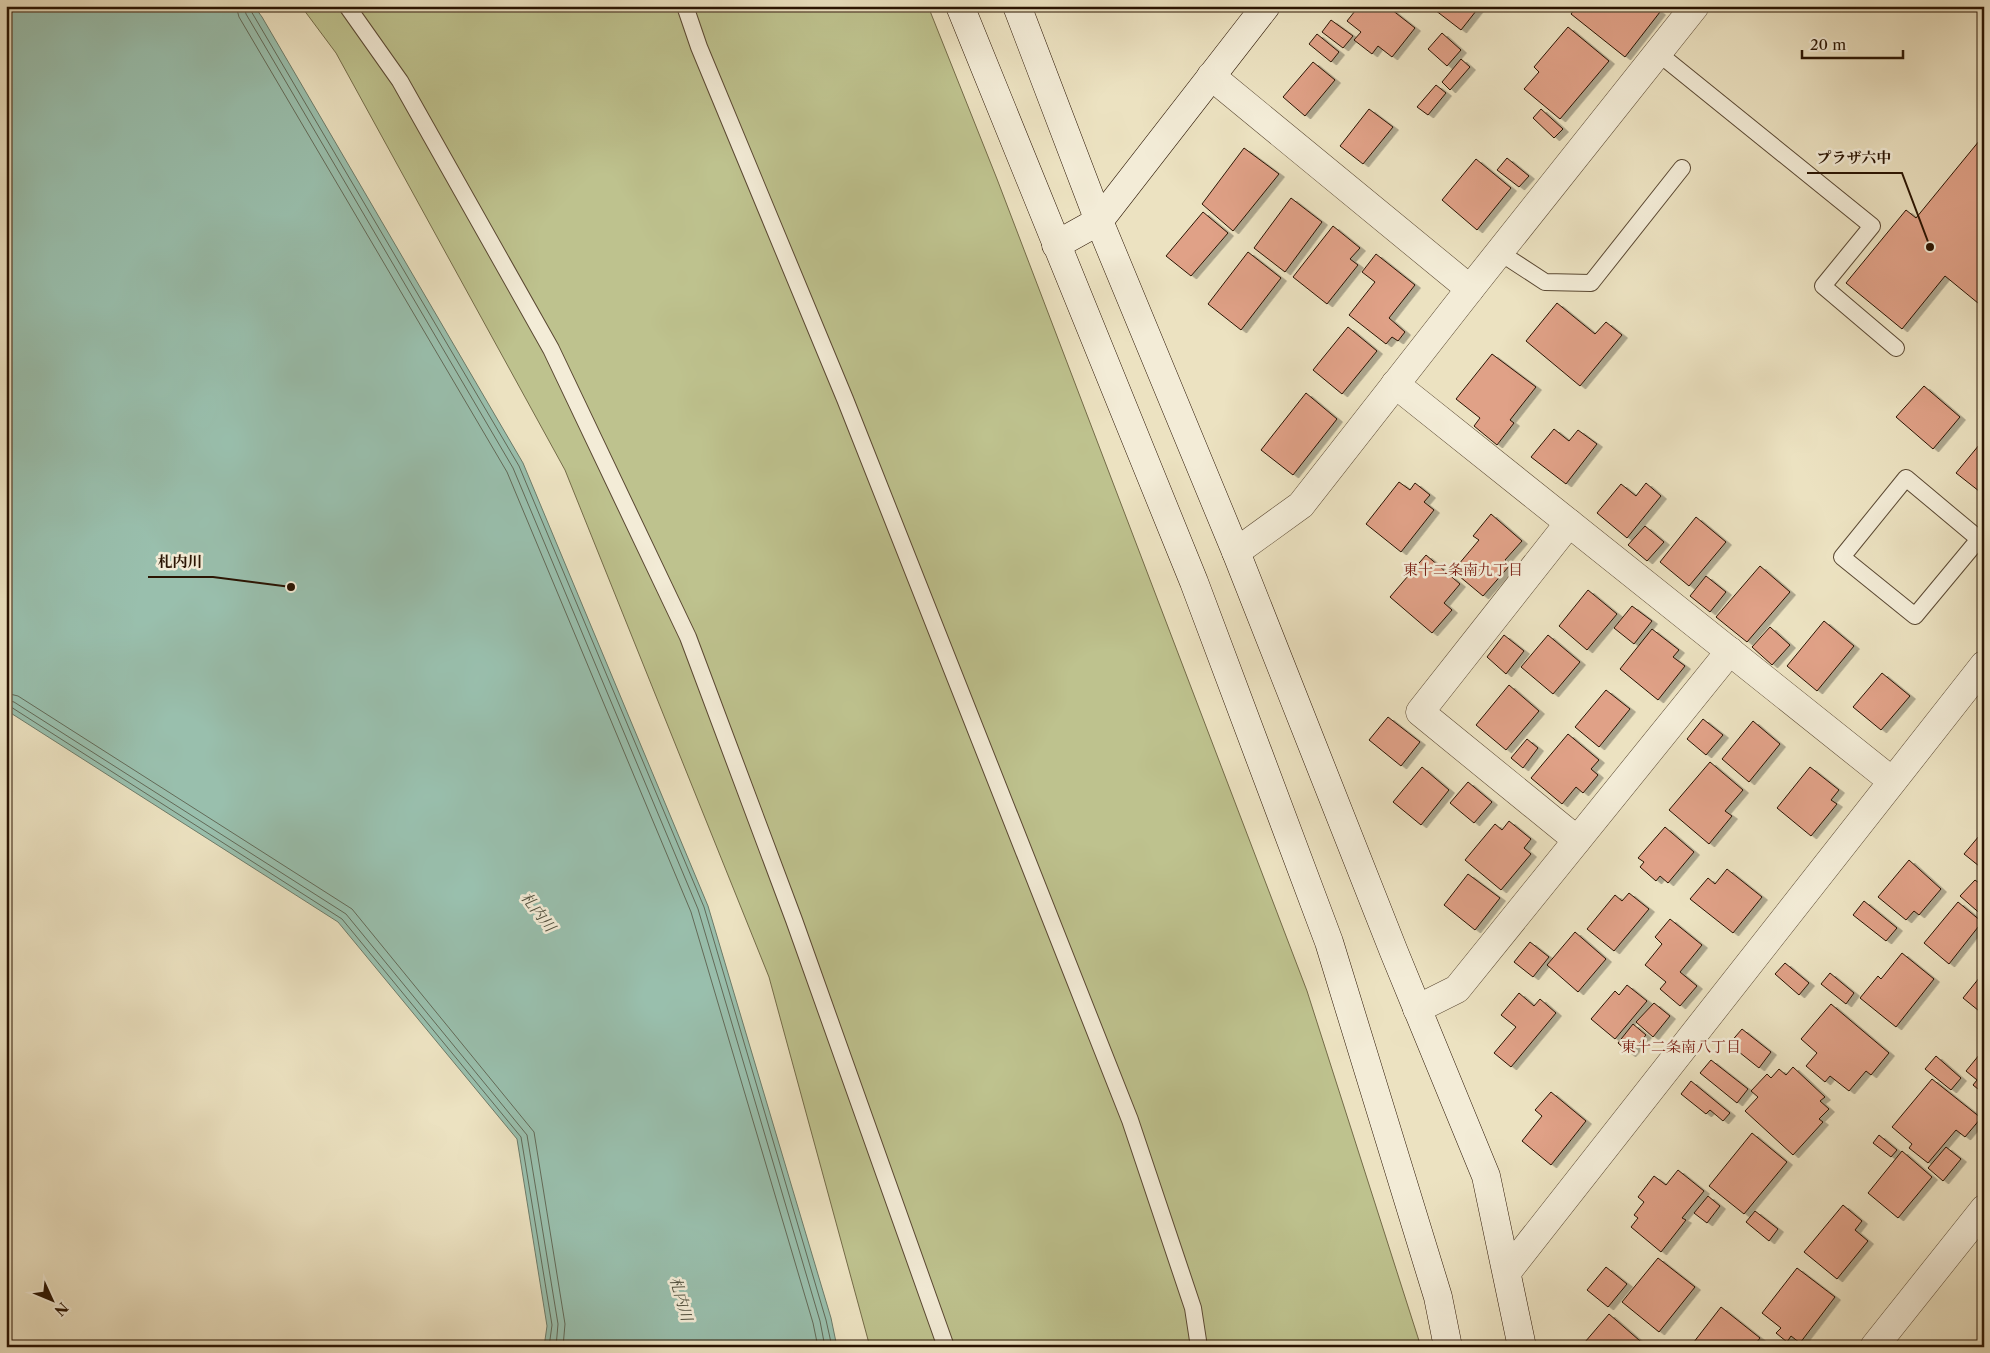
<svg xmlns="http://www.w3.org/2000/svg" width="1990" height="1353" font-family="'Libre Caslon Text','Noto Serif JP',serif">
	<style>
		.green { fill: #bec28e; stroke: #746b48 }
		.water { fill: #99bfad; stroke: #6d7b69 }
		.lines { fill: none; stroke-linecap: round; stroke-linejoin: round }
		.shore { stroke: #626a58; stroke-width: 1 }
		.building { fill: #e0a187; stroke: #2a1402; filter: url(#shadow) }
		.lane-casing { stroke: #5a4832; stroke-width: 18 }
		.street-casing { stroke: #5a4832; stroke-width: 29 }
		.secondary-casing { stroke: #2a1402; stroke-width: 29 }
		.lane { stroke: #f3ecd7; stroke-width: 16 }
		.street { stroke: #f3ecd7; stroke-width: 28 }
		.secondary { stroke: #f3ecd7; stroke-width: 28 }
		.labels { text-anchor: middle; stroke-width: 5; stroke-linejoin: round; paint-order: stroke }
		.neighbourhood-label { font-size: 15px; fill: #7a1f14; stroke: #f3ecd7 }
		.water-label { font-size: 15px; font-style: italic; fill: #51503e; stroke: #f3ecd7 }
		.leader { fill: none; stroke: #2a1402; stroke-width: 2 }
		.callout-dot { fill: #2a1402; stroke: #f3ecd7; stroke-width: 2 }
		.callout-label { font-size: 15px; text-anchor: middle; font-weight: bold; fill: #2a1402; stroke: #f3ecd7; stroke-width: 5; stroke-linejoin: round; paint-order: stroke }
	</style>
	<defs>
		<filter id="shadow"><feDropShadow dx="5.5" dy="3" stdDeviation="0" flood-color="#0004"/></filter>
	</defs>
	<rect width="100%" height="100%" fill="#ece2c1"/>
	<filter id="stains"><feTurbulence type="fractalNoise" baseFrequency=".004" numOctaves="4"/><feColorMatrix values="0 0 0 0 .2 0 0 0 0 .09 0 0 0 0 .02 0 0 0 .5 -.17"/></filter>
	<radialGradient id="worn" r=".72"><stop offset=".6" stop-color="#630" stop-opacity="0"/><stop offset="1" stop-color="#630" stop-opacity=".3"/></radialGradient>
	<path class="green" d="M301 6H928L997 179 1307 991 1421 1347H870L769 977 565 470 336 53Z"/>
	<path class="water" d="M6 6H254L262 17 523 463 708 906 831 1318 837 1347H544L547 1326 517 1139 338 922 6 710Z"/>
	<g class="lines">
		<g class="shore">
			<path d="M236 6 239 17 507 472 691 912 813 1323 818 1347"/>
			<path d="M244 6 246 14 513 468 698 909 820 1321 825 1347"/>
			<path d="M250 6 251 11 519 466 704 907 826 1320 832 1347"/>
			<path d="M6 693 18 696 352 909 534 1132 565 1324 563 1347"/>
			<path d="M6 700 14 702 346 914 527 1135 558 1324 556 1347"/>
			<path d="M6 706 11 707 342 919 521 1137 552 1325 549 1347"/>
		</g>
	</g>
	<g class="building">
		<path d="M1359 6H1387L1415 28 1392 57 1378 46 1372 54 1354 40 1361 32 1347 21Z"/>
		<path d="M1438 6H1480L1461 30 1435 10Z"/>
		<path d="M1577 6H1652L1660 12 1625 57 1571 14Z"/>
		<path d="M1331 20 1353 36 1343 48 1322 32Z"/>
		<path d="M1568 27 1609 61 1560 119 1524 89 1539 72 1534 67Z"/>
		<path d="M1442 33 1461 50 1447 66 1428 49Z"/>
		<path d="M1317 34 1339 52 1331 62 1309 44Z"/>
		<path d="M1461 59 1470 67 1450 90 1442 82Z"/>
		<path d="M1313 62 1335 80 1305 116 1283 97Z"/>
		<path d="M1436 85 1446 93 1428 115 1417 107Z"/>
		<path d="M1369 109 1393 127 1363 164 1340 146Z"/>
		<path d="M1541 109 1563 129 1554 138 1533 118Z"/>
		<path d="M1984 135V308L1945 276 1902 329 1846 283 1906 210 1916 218Z"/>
		<path d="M1244 148 1279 174 1233 231 1202 204Z"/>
		<path d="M1507 158 1529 176 1519 187 1497 170Z"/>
		<path d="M1476 159 1511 188 1477 230 1442 200Z"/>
		<path d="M1291 198 1322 222 1285 272 1254 248Z"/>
		<path d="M1203 212 1228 233 1191 276 1166 256Z"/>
		<path d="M1333 226 1360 248 1350 259 1358 265 1327 304 1293 277Z"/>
		<path d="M1248 252 1281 278 1241 330 1208 304Z"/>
		<path d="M1376 254 1415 285 1389 318 1405 332 1398 341 1392 337 1386 344 1349 315 1375 282 1362 272Z"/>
		<path d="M1557 303 1595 334 1606 322 1622 335 1580 386 1526 341Z"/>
		<path d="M1348 327 1377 351 1342 394 1313 370Z"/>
		<path d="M1492 354 1536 387 1510 420 1514 423 1497 445 1474 426 1480 418 1456 399Z"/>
		<path d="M1924 386 1960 417 1933 449 1896 417Z"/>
		<path d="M1306 393 1337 419 1293 475 1261 450Z"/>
		<path d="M1554 429 1569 441 1578 430 1597 444 1566 484 1531 457Z"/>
		<path d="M1984 439V495L1956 473Z"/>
		<path d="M1399 482 1410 490 1415 483 1430 495 1424 502 1434 510 1401 552 1366 524Z"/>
		<path d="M1646 483 1661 496 1627 538 1597 513 1621 484 1636 496Z"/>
		<path d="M1491 514 1522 541 1505 560 1510 565 1483 596 1453 571 1479 540 1473 536Z"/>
		<path d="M1696 517 1726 542 1689 586 1660 562Z"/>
		<path d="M1645 526 1664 542 1647 561 1628 545Z"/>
		<path d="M1426 555 1460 584 1444 603 1452 610 1432 633 1390 597Z"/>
		<path d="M1760 566 1790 592 1747 642 1716 617Z"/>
		<path d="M1706 576 1726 592 1710 612 1690 596Z"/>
		<path d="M1588 590 1617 614 1587 650 1559 626Z"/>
		<path d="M1632 606 1652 621 1634 644 1614 628Z"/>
		<path d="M1824 621 1854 646 1817 691 1787 666Z"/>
		<path d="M1770 627 1790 645 1772 665 1752 647Z"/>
		<path d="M1652 629 1679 650 1673 657 1685 666 1658 700 1620 669Z"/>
		<path d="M1504 635 1524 651 1506 674 1487 657Z"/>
		<path d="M1548 635 1580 662 1553 694 1521 667Z"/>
		<path d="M1882 673 1910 696 1881 730 1853 707Z"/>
		<path d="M1509 685 1539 711 1506 750 1476 725Z"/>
		<path d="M1606 690 1630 709 1599 747 1575 727Z"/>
		<path d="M1388 717 1420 742 1401 766 1369 740Z"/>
		<path d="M1703 719 1723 735 1706 755 1687 739Z"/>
		<path d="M1753 721 1780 744 1749 782 1722 759Z"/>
		<path d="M1568 734 1599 760 1591 769 1598 775 1583 793 1576 787 1562 804 1531 778Z"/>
		<path d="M1527 739 1538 748 1523 768 1511 758Z"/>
		<path d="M1710 762 1743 790 1725 811 1732 816 1709 844 1669 810Z"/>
		<path d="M1422 767 1449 790 1421 825 1393 802Z"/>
		<path d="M1810 767 1839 790 1831 800 1837 804 1811 836 1777 808Z"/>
		<path d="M1468 782 1492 802 1474 823 1450 803Z"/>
		<path d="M1509 821 1531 839 1524 848 1531 854 1501 890 1465 860 1495 824 1502 830Z"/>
		<path d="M1665 827 1694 852 1668 883 1660 876 1656 881 1640 867 1644 862 1638 858Z"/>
		<path d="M1984 830V870L1964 854Z"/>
		<path d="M1909 860 1941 889 1919 915 1914 911 1906 920 1878 897Z"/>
		<path d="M1727 869 1762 897 1733 933 1690 899 1708 878 1715 884Z"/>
		<path d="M1468 874 1500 898 1475 930 1444 905Z"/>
		<path d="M1975 880 1984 887V917L1960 896Z"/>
		<path d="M1629 893 1649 909 1614 951 1587 929 1615 895 1622 901Z"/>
		<path d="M1864 901 1897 928 1886 941 1853 915Z"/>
		<path d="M1958 902 1982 922 1949 964 1924 943Z"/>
		<path d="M1670 919 1702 945 1680 972 1697 986 1680 1006 1660 989 1666 982 1645 965 1662 944 1655 937Z"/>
		<path d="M1575 932 1606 959 1578 992 1547 965Z"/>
		<path d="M1530 942 1549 957 1533 977 1514 962Z"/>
		<path d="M1902 953 1934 979 1896 1027 1860 998 1878 976 1881 979Z"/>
		<path d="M1785 963 1809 983 1799 995 1775 974Z"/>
		<path d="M1984 972V1015L1963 998Z"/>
		<path d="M1830 973 1854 993 1846 1004 1821 984Z"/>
		<path d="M1627 985 1647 1001 1615 1039 1591 1019 1615 991 1619 995Z"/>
		<path d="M1519 993 1534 1006 1540 999 1556 1013 1511 1067 1494 1053 1516 1027 1501 1015Z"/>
		<path d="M1654 1003 1670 1016 1653 1037 1636 1022Z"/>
		<path d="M1831 1004 1889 1053 1871 1075 1866 1071 1849 1091 1830 1076 1825 1082 1806 1066 1817 1053 1801 1039Z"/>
		<path d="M1633 1024 1646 1035 1630 1054 1618 1043Z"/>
		<path d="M1742 1029 1771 1052 1759 1068 1729 1044Z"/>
		<path d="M1984 1049V1094L1973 1085 1977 1080 1966 1071Z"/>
		<path d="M1936 1056 1961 1078 1951 1090 1925 1069Z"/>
		<path d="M1711 1060 1748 1089 1737 1103 1700 1073Z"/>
		<path d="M1793 1067 1825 1097 1820 1101 1829 1109 1819 1119 1823 1122 1793 1155 1745 1111 1758 1097 1751 1091 1767 1074 1771 1078 1779 1069 1786 1075Z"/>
		<path d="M1932 1079 1981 1118 1965 1137 1956 1130 1928 1163 1909 1148 1912 1144 1892 1127Z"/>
		<path d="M1691 1081 1730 1113 1723 1121 1710 1110 1706 1114 1681 1094Z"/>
		<path d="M1551 1092 1586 1121 1551 1165 1522 1141 1542 1116 1535 1110Z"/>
		<path d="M1752 1133 1787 1162 1744 1214 1709 1186Z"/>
		<path d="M1879 1135 1897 1150 1891 1157 1873 1143Z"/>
		<path d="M1946 1147 1961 1159 1943 1181 1928 1168Z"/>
		<path d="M1902 1151 1932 1177 1898 1218 1868 1193Z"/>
		<path d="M1678 1170 1704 1191 1682 1218 1686 1220 1661 1252 1631 1227 1638 1218 1634 1215 1644 1202 1638 1197 1654 1176 1666 1185Z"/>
		<path d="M1708 1196 1720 1206 1707 1223 1694 1213Z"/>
		<path d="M1843 1205 1862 1221 1855 1230 1868 1241 1837 1279 1804 1252Z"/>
		<path d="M1755 1211 1778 1229 1769 1241 1746 1222Z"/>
		<path d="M1658 1258 1695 1287 1659 1332 1622 1302Z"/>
		<path d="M1606 1267 1627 1284 1608 1307 1587 1290Z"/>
		<path d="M1797 1268 1835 1297 1800 1343 1791 1336 1787 1342 1776 1333 1781 1328 1762 1313Z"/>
		<path d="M1721 1307 1760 1338 1753 1347H1690Z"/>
		<path d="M1609 1314 1647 1347H1590L1585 1342Z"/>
	</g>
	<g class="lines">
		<defs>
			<g id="lane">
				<path d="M347 6 400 81 551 349 688 637 794 920 946 1347"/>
				<path d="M685 6 699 47 845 399 1130 1120 1193 1308 1199 1347"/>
				<path d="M1658 53 1872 226 1823 286 1896 348"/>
				<path d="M1499 252 1545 282 1591 283 1682 168"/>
				<path d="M1979 539 1915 616 1842 557 1906 478 1979 539 1984 543"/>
			</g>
			<g id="street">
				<path d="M1211 76 1470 289"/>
				<path d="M1395 384 1892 781"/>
				<path d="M1569 523 1420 712 1577 840"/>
				<path d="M1236 552 1301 505 1470 289 1695 6"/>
				<path d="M1417 1009 1457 989 1730 651"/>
				<path d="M1507 1272 1984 665"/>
				<path d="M1874 1347 1984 1209"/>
			</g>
			<g id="secondary">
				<path d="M960 6 1194 582 1329 942 1438 1297 1448 1347"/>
				<path d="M1017 6 1099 221 1236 552 1394 952 1486 1176 1522 1347"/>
				<path d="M1056 245 1099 221 1266 6"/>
			</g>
		</defs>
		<use href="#lane" class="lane-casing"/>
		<use href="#street" class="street-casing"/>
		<use href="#secondary" class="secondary-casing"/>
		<use href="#lane" class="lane"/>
		<use href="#street" class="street"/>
		<use href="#secondary" class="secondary"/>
	</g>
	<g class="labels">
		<g class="neighbourhood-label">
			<text x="1463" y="575">東十二条南九丁目</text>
			<text x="1681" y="1052">東十二条南八丁目</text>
		</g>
		<g class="water-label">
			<text transform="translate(538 912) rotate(52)" y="5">札内川</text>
			<text transform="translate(681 1299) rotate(74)" y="5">札内川</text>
		</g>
	</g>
	<path class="leader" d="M1930 247L1902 173H1807M291 587L213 577H148"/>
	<g class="callout-dot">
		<circle cx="1930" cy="247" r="5"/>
		<circle cx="291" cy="587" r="5"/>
	</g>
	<g class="callout-label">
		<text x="1854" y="163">プラザ六中</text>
		<text x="180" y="567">札内川</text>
	</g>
	<rect width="1990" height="1353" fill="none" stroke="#ece2c1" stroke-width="25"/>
	<rect x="8" y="8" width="1975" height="1338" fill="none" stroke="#2a1402" stroke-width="2.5"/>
	<rect x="12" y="12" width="1965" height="1328" fill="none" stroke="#2a1402"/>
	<g transform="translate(52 1300) rotate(134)" stroke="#f3ecd7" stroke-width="4" paint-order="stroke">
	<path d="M0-4L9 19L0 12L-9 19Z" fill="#2a1402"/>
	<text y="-8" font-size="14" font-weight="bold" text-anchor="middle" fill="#2a1402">N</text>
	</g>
	<path d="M1802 50v8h101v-8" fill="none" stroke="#2a1402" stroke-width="2.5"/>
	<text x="1810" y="50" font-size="15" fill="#2a1402" stroke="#f3ecd7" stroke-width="4" paint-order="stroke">20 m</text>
	<rect width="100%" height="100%" filter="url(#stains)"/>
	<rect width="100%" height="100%" fill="url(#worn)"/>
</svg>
